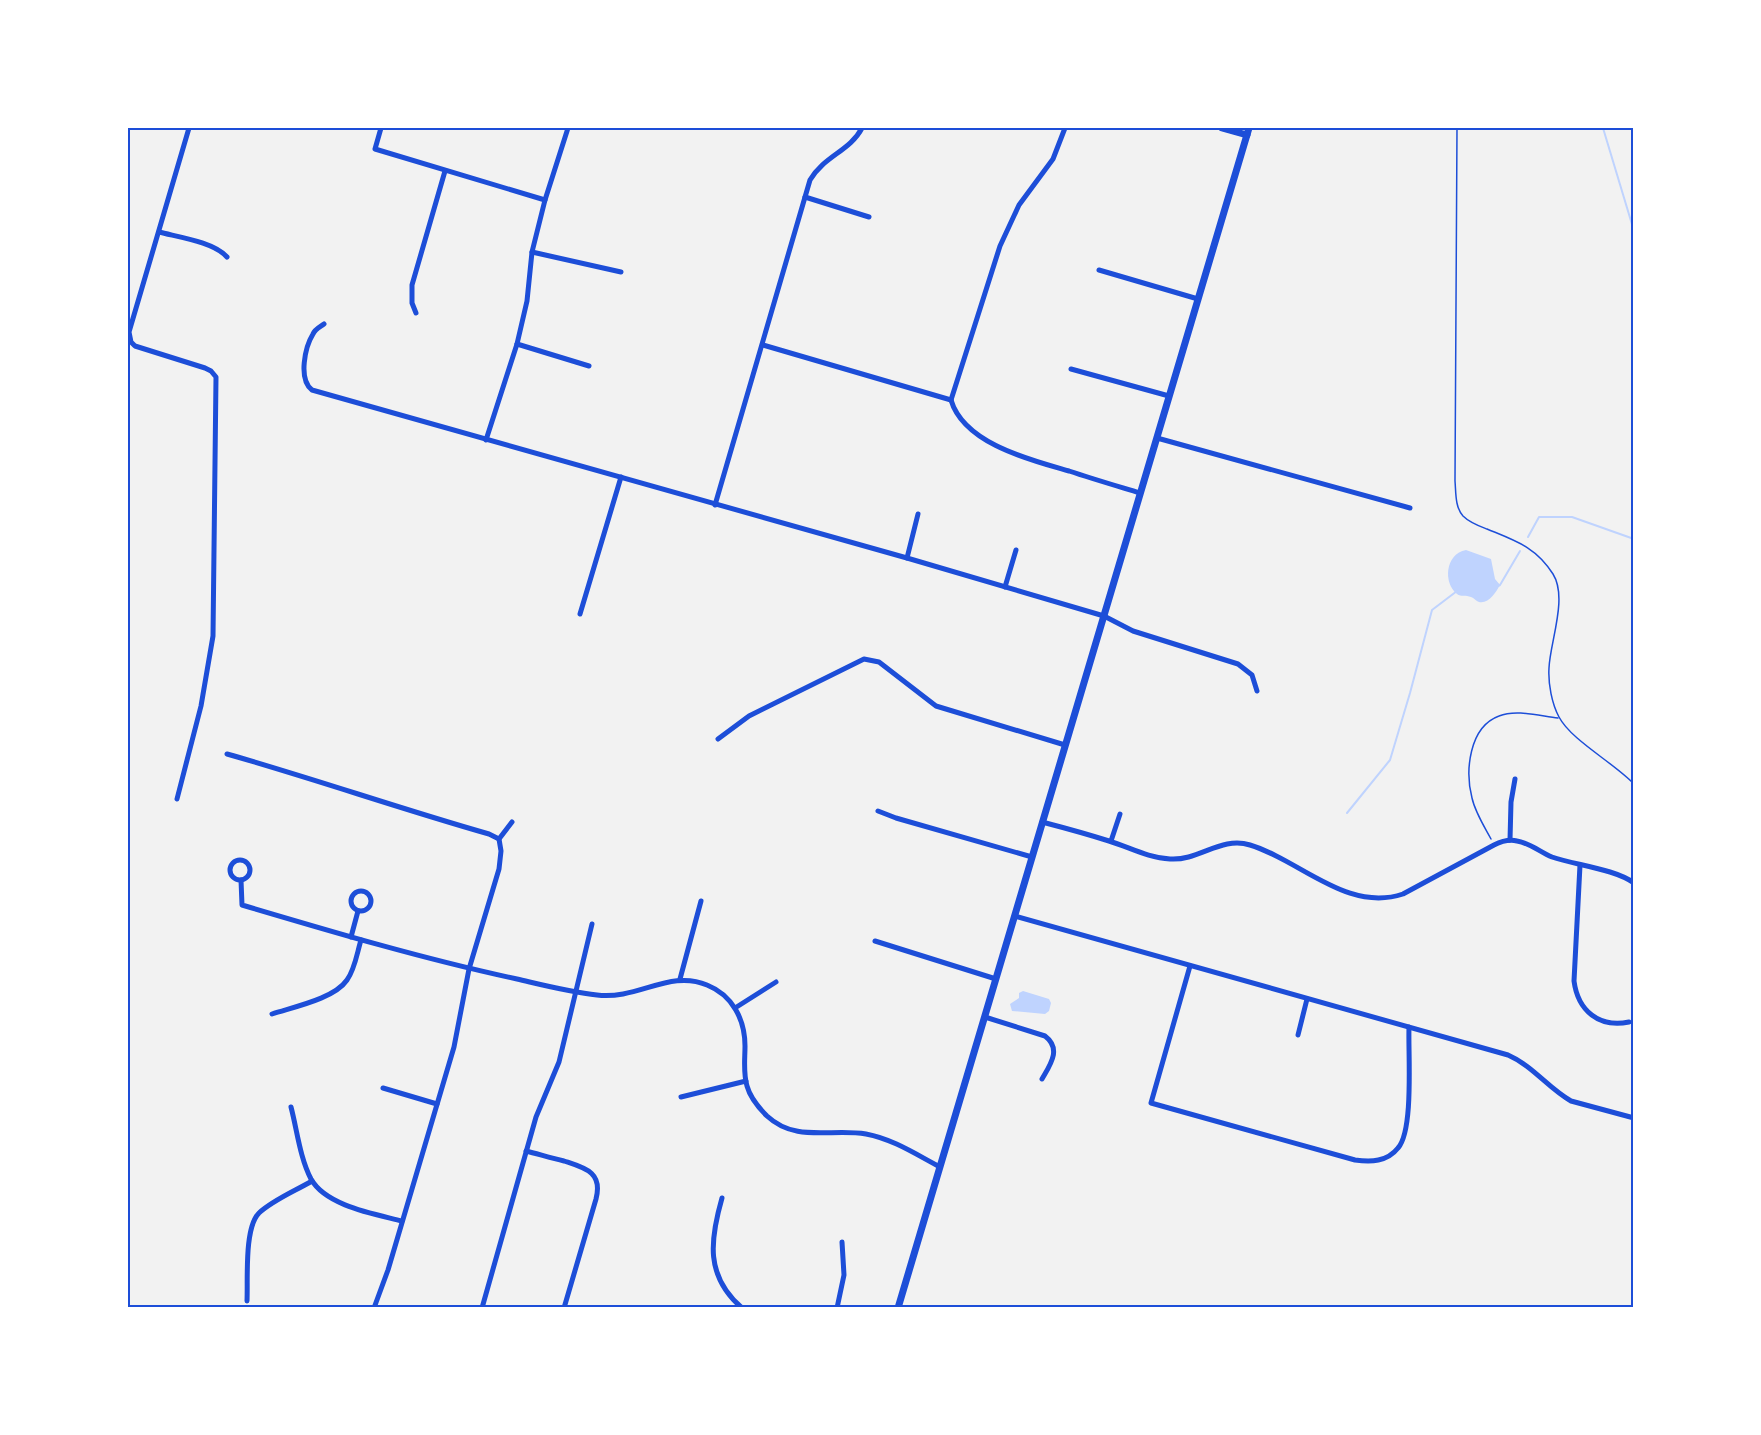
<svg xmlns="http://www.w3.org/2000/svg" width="1761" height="1435" font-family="Figtree,sans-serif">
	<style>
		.water { fill: #bfd3fe }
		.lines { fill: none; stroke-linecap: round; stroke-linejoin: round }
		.stream { stroke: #bfd3fe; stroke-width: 2 }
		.path { stroke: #1d4ed8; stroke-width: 1.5 }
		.minor { stroke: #1d4ed8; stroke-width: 5 }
		.tertiary { stroke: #1d4ed8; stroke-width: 7 }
		.neatline { fill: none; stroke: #1d4ed8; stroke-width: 2 }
	</style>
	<rect width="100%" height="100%" fill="#f2f2f2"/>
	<g class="water">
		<path d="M1466 550 1491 559 1495 579 1500 585C1496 592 1489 604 1479 602 1476 601 1474 598 1471 597 1466 595 1461 597 1457 594 1443 583 1445 554 1466 550Z"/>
		<path d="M1023 991 1049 999 1051 1003 1049 1011 1045 1014 1012 1011 1010 1004 1019 998V993Z"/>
	</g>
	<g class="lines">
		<g class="stream">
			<path d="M1603 128 1634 231"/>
			<path d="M1528 537 1539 517H1572L1634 539"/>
			<path d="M1498 586 1500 585 1520 551"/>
			<path d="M1347 813 1390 760 1410 693 1432 610 1457 591"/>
		</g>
		<g class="path">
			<path d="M1457 128 1455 481C1456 493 1455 507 1463 516 1470 523 1479 526 1487 529 1516 541 1536 547 1553 574 1568 598 1550 642 1549 668 1548 684 1552 704 1559 717 1571 740 1614 763 1634 784"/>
			<path d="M1491 839C1484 826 1475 812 1472 798 1465 771 1469 727 1499 716 1516 709 1540 716 1558 718"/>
		</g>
		<g class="minor">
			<path d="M381 128 375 149 545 200"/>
			<path d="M805 197 869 217"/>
			<path d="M159 232C178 237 214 242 227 257"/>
			<path d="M532 252 621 272"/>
			<path d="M1099 270 1198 299"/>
			<path d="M416 313 412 303V285L445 171"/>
			<path d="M324 324C320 327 315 329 313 334 305 347 298 379 312 390L907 558 1104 616 1133 631 1238 664 1252 675 1257 691"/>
			<path d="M517 344 589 366"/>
			<path d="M763 345 951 400"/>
			<path d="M1071 369 1169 396"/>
			<path d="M951 400 1000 246 1019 205 1053 159 1065 128"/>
			<path d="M951 400C964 444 1031 460 1069 471 1093 479 1117 486 1140 493"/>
			<path d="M1157 438 1410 508"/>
			<path d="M486 440 517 344 527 301 532 252 545 200 568 128"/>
			<path d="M715 505 810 180C824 156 850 151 862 128"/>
			<path d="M907 558 918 514"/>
			<path d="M1005 587 1016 550"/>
			<path d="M580 614 621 477"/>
			<path d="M718 739 749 716 864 659 879 662 936 706 1065 745"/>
			<path d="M227 754C315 779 401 809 489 834L499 839"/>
			<path d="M177 799 201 706 213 636 216 377 211 371 205 368 135 346 131 342 129 332 189 128"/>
			<path d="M878 811 896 818 1032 857"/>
			<path d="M1042 822C1065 828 1087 834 1109 841 1129 847 1148 858 1170 859 1199 861 1221 836 1250 845 1300 860 1347 913 1403 894L1494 845C1502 841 1509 839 1517 841 1530 843 1540 852 1552 857 1575 865 1615 869 1634 883"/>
			<path d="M1510 840 1511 802 1515 779"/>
			<path d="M1111 841 1120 814"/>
			<circle cx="240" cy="870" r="10"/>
			<path d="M1580 865 1574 981C1578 1011 1599 1028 1629 1022"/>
			<path d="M241 880 242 905C333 932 424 959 517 979 543 985 570 992 597 995 638 1000 670 969 707 985 732 995 745 1019 745 1046 745 1059 743 1073 747 1086 750 1097 759 1108 767 1116 796 1143 831 1128 866 1134 893 1139 917 1155 940 1167"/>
			<circle cx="361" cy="901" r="10"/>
			<path d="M1015 916 1508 1055C1533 1066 1548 1088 1571 1101L1634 1118"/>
			<path d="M351 937 358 911"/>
			<path d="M875 941 996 979"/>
			<path d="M1190 966 1151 1103 1355 1160C1371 1162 1387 1162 1398 1148 1414 1130 1408 1053 1409 1027"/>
			<path d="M680 979 701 901"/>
			<path d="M735 1008 776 982"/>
			<path d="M272 1014C293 1007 334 999 347 980 355 969 357 953 361 940"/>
			<path d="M985 1017 1045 1036C1062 1049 1050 1065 1042 1079"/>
			<path d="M1298 1035 1307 999"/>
			<path d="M383 1088 437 1104"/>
			<path d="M681 1097 746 1081"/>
			<path d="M291 1107C297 1130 300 1158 311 1179 326 1206 375 1214 402 1221"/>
			<path d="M526 1151C538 1154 551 1158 564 1161 585 1168 603 1172 596 1199L564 1308"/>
			<path d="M722 1198C710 1240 705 1276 742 1308"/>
			<path d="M247 1301C248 1280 244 1228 259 1213 273 1200 295 1191 312 1181"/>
			<path d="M374 1308 388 1270 454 1047 469 969 499 869 501 851 499 839 512 822"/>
			<path d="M482 1308 536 1117 559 1062 592 924"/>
			<path d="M837 1308 844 1275 842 1242"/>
		</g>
		<g class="tertiary">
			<path d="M1222 128 1247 135"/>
			<path d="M898 1308 1249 128"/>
		</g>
	</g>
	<rect width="1761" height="1435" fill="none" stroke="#ffffff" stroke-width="258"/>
	<rect x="129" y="129" width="1503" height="1177" class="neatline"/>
</svg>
